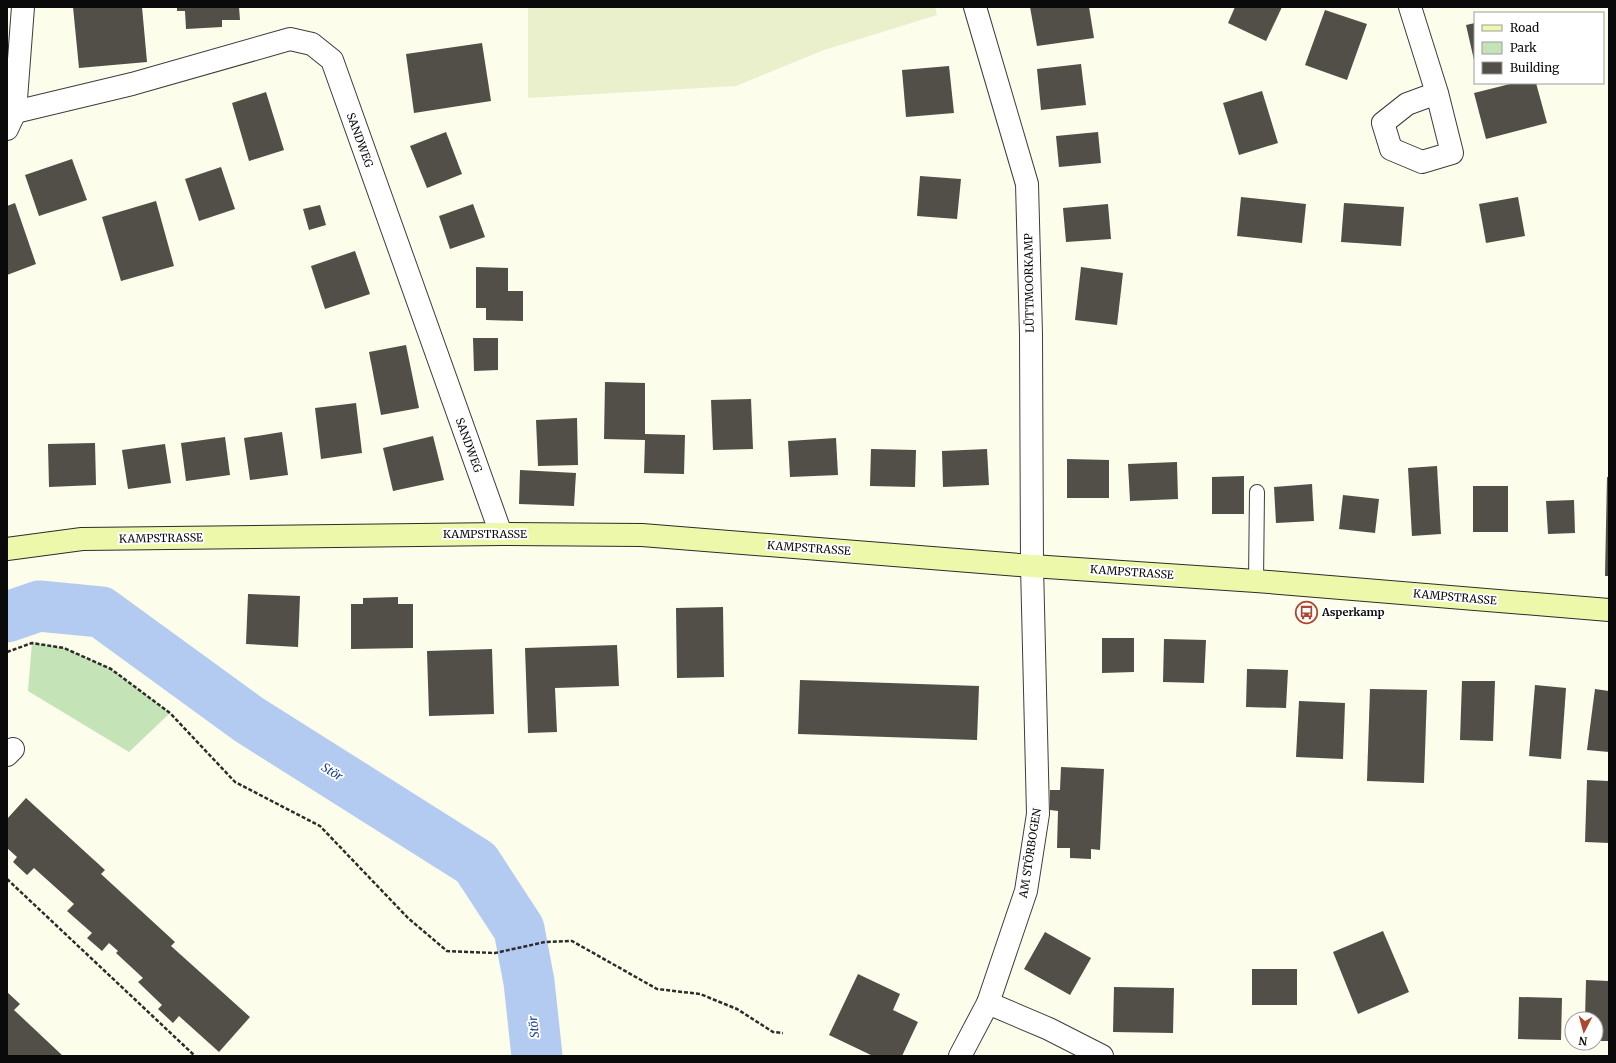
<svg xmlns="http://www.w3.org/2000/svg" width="1616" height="1063" font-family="Merriweather,serif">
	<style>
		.farmland { fill: #ebf0cc }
		.green { fill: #c4e4b7 }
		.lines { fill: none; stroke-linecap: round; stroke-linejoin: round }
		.river { stroke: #b3cbf0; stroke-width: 51 }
		.building { fill: #524e48 }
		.lane-casing { stroke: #3d3d3d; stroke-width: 16 }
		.street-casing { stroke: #3d3d3d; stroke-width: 24 }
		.secondary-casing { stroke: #2c2c2c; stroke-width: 24 }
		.path { stroke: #2c2c2c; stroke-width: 2.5; stroke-dasharray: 4 2; stroke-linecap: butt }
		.lane { stroke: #fff; stroke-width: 14 }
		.street { stroke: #fff; stroke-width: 22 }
		.secondary { stroke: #eef8aa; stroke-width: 22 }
		.labels { text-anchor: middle; stroke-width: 4; stroke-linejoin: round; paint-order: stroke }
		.street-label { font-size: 11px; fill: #0a0a0a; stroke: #fff }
		.poi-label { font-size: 11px; font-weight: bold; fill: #0a0a0a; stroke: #fff; text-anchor: start }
		.water-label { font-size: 12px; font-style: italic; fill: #204590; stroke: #fff }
	</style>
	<rect width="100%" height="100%" fill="#fcfdea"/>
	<path class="farmland" d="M528 7H935L937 15 824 50 736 86 528 98Z"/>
	<path class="green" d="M32 643 64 648 111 669 170 713 129 752 28 691Z"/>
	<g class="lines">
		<path class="river" d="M7 617 39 606 101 612 248 719 476 863 519 929 529 982 537 1056"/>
	</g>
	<g class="building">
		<path d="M73 7H142L147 62 79 68Z"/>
		<path d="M177 7H239L240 20H222V27L186 29 185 11H177Z"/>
		<path d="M1030 7H1089L1094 38 1037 46Z"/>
		<path d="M1235 7H1282L1266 41 1228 23Z"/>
		<path d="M1325 10 1367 24 1347 80 1305 65Z"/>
		<path d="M1475 23V60H1474L1466 25Z"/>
		<path d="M482 43 491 101 414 113 406 54Z"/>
		<path d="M1081 64 1086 105 1041 110 1037 69Z"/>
		<path d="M949 66 954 113 906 117 902 70Z"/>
		<path d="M1514 83H1536L1547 123 1486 139 1474 93Z"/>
		<path d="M1262 91 1278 143 1239 155 1223 103Z"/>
		<path d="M266 92 284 150 249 161 232 103Z"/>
		<path d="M446 132 462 174 427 188 410 146Z"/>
		<path d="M1098 132 1101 163 1059 167 1056 136Z"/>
		<path d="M72 159 87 200 39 216 25 175Z"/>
		<path d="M221 167 235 209 199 221 185 179Z"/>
		<path d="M920 176 961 179 957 219 917 216Z"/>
		<path d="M1241 197 1306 204 1302 243 1237 236Z"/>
		<path d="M1518 197 1525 236 1486 243 1479 204Z"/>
		<path d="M156 201 174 266 121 281 102 217Z"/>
		<path d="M15 203 36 264 7 275V206Z"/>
		<path d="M1344 203 1404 207 1401 246 1341 242Z"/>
		<path d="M473 204 485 237 450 249 439 216Z"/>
		<path d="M1108 204 1111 239 1066 242 1063 208Z"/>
		<path d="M320 205 326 225 309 230 303 209Z"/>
		<path d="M355 251 370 294 325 309 311 266Z"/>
		<path d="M476 267 508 268V291H523V321L486 320V308H476Z"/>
		<path d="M1081 267 1123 273 1117 325 1075 320Z"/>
		<path d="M473 338H498V370L474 371Z"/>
		<path d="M406 345 419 408 381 415 369 352Z"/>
		<path d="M605 382 645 383V434L685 435 684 474 644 473 645 440 604 439Z"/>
		<path d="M751 399 753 449 713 450 711 400Z"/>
		<path d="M356 403 362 453 321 459 315 408Z"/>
		<path d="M577 418 578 465 538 466 536 420Z"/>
		<path d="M282 432 288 475 250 480 244 438Z"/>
		<path d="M433 436 444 480 393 491 383 448Z"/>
		<path d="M225 437 230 475 186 481 181 443Z"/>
		<path d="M836 438 838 475 790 477 788 441Z"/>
		<path d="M95 443 96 485 49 487 48 444Z"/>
		<path d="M165 444 171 483 128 489 122 450Z"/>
		<path d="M871 449 916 450 915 487 870 486Z"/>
		<path d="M987 449 989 485 943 487 942 451Z"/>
		<path d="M1067 459 1109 460V498H1067Z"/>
		<path d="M1177 462 1178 499 1130 501 1128 464Z"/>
		<path d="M1437 466 1441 534 1412 536 1408 468Z"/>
		<path d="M520 470 576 473 574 506 519 504Z"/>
		<path d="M1244 476V514H1212V477Z"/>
		<path d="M1607 477H1609V576H1605Z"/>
		<path d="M1312 484 1314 521 1276 523 1274 487Z"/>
		<rect x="1473" y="486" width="35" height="46"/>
		<path d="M1343 495 1379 499 1375 533 1339 529Z"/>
		<path d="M1574 500 1575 533 1548 534 1546 501Z"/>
		<path d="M248 594 300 596 298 647 246 644Z"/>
		<path d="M398 597V604H413V648L351 649V604H363V598Z"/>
		<path d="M723 607 724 677 677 678 676 608Z"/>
		<path d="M1102 638H1134V672L1102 673Z"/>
		<path d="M1164 639 1206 640 1204 683 1163 682Z"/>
		<path d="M617 645 619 686 555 688 557 732 528 733 525 648Z"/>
		<path d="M492 649 494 714 429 716 427 651Z"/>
		<path d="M1247 669 1288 670 1286 708 1246 707Z"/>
		<path d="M800 680 979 686 977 740 798 734Z"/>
		<path d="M1462 681H1495L1493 741 1460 740Z"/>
		<path d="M1535 685 1566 688 1561 759 1529 756Z"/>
		<path d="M1370 689 1427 690 1424 783 1367 781Z"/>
		<path d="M1595 689 1609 691V752L1587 750Z"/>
		<path d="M1299 701 1345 703 1343 759 1296 757Z"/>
		<path d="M1061 767 1104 769 1100 850 1091 849V859L1070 858V848H1057L1058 811 1050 810V790H1060Z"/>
		<path d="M1587 780 1609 781V843L1585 842Z"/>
		<path d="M26 798 105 870 101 874 175 942 171 946 250 1017 219 1052 179 1016 173 1023 158 1009 162 1005 138 982 143 978 116 953 118 951 109 943 102 951 87 938 92 933 67 911 74 904 34 868 27 875 13 862 17 857 7 848V819Z"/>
		<path d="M1383 931 1409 992 1358 1014 1333 952Z"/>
		<path d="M1045 932 1091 958 1070 995 1024 969Z"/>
		<rect x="1252" y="969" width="45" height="36"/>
		<path d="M858 974 900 994 893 1010 918 1022 902 1056H873L829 1035Z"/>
		<path d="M1586 980 1609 981V1041H1596V1019H1585Z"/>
		<path d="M1114 987 1174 988 1173 1033 1113 1032Z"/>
		<path d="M7 992 20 1004 14 1010 63 1056H7Z"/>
		<path d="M1519 997 1562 998 1561 1040 1518 1039Z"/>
	</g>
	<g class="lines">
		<defs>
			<path id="lane" d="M1256 581 1257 492"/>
			<g id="street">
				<path d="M1410 7 1437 93 1452 153 1422 162 1391 149 1383 123 1407 104 1437 93"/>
				<path d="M15 112 132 84 290 39 312 44 332 60 501 534"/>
				<path d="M7 129 15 112 23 7"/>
				<path d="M7 755 13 749"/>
				<path d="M988 1003 1049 1029 1102 1056"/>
				<path d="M960 1056 988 1003 1026 891 1038 814 1032 566 1031 334 1027 184 975 7"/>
			</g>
			<path id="secondary" d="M7 549 82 539 501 534 642 535 1032 566 1256 581 1609 610"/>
		</defs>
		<use href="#lane" class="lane-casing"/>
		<use href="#street" class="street-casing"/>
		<use href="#secondary" class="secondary-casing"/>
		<g class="path">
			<path d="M7 652 32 643 64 648 111 669 170 713 235 782 320 826 408 918 447 951 495 953 545 942 572 941 657 989 700 994 737 1009 773 1032 783 1033"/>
			<path d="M7 879 195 1056"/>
		</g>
		<use href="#lane" class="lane"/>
		<use href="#street" class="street"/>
		<use href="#secondary" class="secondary"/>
	</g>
	<defs>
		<symbol id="bus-ring" viewBox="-11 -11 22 22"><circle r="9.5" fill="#fff" stroke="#ad472f" stroke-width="1.5"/><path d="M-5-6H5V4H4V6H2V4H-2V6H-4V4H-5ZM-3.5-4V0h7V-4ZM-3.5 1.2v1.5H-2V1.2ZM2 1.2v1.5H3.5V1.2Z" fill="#ad472f"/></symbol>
	</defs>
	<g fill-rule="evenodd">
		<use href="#bus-ring" x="1294" y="600" width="25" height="25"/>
	</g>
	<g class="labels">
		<g class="street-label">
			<text transform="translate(360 140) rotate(70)" y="4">SANDWEG</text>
			<text transform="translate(1029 283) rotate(-91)" y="4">LÜTTMOORKAMP</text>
			<text transform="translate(469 445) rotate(70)" y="4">SANDWEG</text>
			<text x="485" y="538">KAMPSTRASSE</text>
			<text transform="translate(161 538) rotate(-1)" y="4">KAMPSTRASSE</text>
			<text transform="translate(809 548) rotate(4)" y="4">KAMPSTRASSE</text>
			<text transform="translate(1132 572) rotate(4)" y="4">KAMPSTRASSE</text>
			<text transform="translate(1455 597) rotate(5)" y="4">KAMPSTRASSE</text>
			<text transform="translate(1030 853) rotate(-81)" y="4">AM STÖRBOGEN</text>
		</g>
		<g class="poi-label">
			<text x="1322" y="616">Asperkamp</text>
		</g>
		<g class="water-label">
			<text transform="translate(332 772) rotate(32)" y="4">Stör</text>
			<text transform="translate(534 1027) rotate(-96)" y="4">Stör</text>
		</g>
	</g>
	<rect width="1616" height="1063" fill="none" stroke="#0a0a0a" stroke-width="16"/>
	<rect x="1474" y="12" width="130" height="72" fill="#ffffff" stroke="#9d9d9d"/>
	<rect x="1482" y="25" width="20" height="6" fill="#eef8aa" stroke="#9d9d9d"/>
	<text x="1510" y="32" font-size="12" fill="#0a0a0a">Road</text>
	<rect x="1482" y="42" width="20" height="12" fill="#c4e4b7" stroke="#9d9d9d"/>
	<text x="1510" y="52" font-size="12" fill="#0a0a0a">Park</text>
	<rect x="1482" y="62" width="20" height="12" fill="#524e48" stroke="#9d9d9d"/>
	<text x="1510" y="72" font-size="12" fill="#0a0a0a">Building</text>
	<g transform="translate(1584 1031) rotate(186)"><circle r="19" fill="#ffffff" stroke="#9d9d9d"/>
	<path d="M0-3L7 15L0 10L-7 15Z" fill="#ad472f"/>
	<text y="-6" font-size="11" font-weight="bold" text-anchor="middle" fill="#0a0a0a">N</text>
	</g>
</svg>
